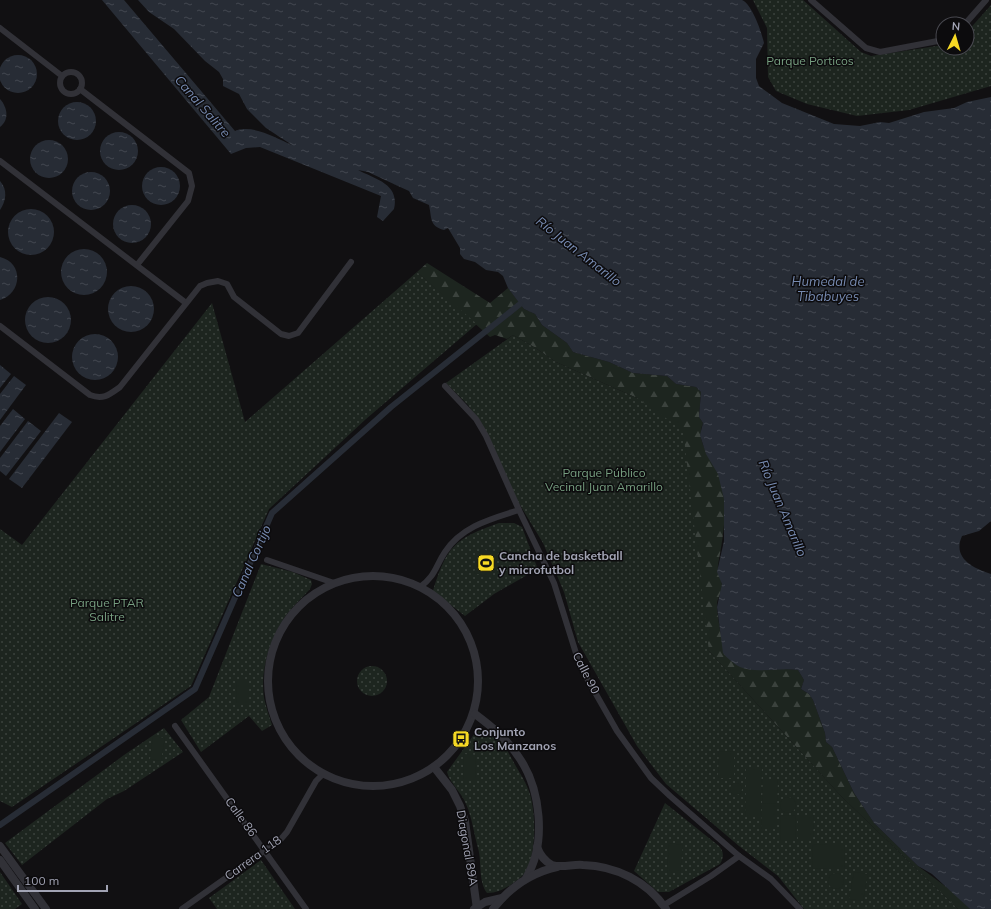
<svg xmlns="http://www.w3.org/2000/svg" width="991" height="909" font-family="Mulish,sans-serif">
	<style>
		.forest { fill: url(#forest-firs) }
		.park { fill: url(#park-dots) }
		.pitch { fill: #1d251f }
		.water { fill: url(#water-ripples) }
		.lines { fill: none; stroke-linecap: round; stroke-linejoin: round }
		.canal { stroke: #272c35; stroke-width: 6 }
		.minor { stroke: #313137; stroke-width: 6 }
		.tertiary { stroke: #313137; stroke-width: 8 }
		.labels { text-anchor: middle; stroke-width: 3; stroke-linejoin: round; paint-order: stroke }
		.park-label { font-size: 12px; fill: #779f81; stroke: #0c0b0d }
		.poi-label { font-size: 12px; font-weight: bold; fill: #a1a3b3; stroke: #0c0b0d; text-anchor: start }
		.street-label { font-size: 12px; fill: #a1a3b3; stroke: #0c0b0d }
		.water-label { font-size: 13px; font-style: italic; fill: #768ab0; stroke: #0c0b0d }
	</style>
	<defs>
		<pattern id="forest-firs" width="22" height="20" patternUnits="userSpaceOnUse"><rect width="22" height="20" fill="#1d251f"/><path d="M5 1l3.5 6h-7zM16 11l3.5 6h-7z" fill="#3b423d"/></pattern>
		<pattern id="park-dots" width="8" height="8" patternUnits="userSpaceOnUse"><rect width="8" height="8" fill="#1d251f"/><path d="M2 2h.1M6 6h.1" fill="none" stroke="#3b423d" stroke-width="1.8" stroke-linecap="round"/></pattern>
		<pattern id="water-ripples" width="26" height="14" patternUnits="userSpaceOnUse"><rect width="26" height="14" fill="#272c35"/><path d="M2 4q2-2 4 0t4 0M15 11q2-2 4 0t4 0" fill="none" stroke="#434750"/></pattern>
	</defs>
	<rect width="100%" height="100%" fill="#111012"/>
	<path class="forest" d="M427 263 490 303 508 288 524 309 535 314 542 325 567 343 573 352 609 362 633 373 667 376 676 384 696 387 701 392 699 417 703 423C695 443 711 456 718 473 721 480 724 492 724 499 726 522 722 543 718 565 717 573 722 579 722 586 722 592 718 597 717 603 716 610 723 651 727 656 728 658 730 658 732 660 752 676 774 666 798 670L804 680 801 689 809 694 813 700 825 733 826 742 832 747 854 793 874 823 918 866 953 892 970 909H958L841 796 709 651 637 398 556 362 534 347 513 335 507 339 495 335 490 337 417 272Z"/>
	<g class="park">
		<path d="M753 0H803L861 52 871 56 943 45V48H967V32L991 5V86L909 110 857 116 807 104 776 91 768 77 767 28Z"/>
		<path d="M417 272 477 324 366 419 269 509 191 686 12 807 0 801V529L22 545 212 303 245 422Z"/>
		<path d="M513 335 534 347 556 362 637 398 683 430 709 651 841 796 958 909H804L778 876 739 846 666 784 637 746 578 642 564 592 543 543 517 500 487 434 468 405 446 383Z"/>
		<path d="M499 523H514L522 527 537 567 536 570 494 594 465 616 433 591C447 546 454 539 499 523Z"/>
		<path d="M261 564 293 572 311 580 312 584 310 589C302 598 294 605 287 614 270 637 260 670 264 698 266 707 269 716 272 725L262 731 249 716 201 752 181 720 209 697Z"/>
		<circle cx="372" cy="681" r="15"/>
		<path d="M164 728 183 752 124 791 107 799 22 865 5 843 124 755Z"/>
		<path d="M481 728C498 733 505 746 513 761 519 772 526 782 530 794 536 814 537 857 524 874 521 878 515 881 512 884 504 889 497 893 487 893 478 881 482 862 478 848 474 834 472 817 466 804 462 793 449 782 447 772L475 733Z"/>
		<path d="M665 803 719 846C724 852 724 857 720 864L669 892H658L634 871Z"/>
		<path d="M261 860 295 909H217L209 898Z"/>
		<path d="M0 872 22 904 15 909H0Z"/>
	</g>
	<g class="pitch">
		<path d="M481 549 498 553 492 578 474 573Z"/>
		<path d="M237 681H247V703H236Z"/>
		<path d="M153 736 165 738 161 761 150 759Z"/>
		<path d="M719 751 734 752V778H718Z"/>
		<path d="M464 754 476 755 475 779H463Z"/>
		<path d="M746 767H762L761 791H746Z"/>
		<path d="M763 779H778L777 804 762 803Z"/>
		<circle cx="736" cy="789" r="6"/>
		<path d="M746 792H761L760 816H745Z"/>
		<circle cx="788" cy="805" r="8"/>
		<path d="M762 805H777V829H761Z"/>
		<path d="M781 815 796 816 795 840H780Z"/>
		<path d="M798 815H814L813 839H798Z"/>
		<path d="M669 843 683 845 680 873H667Z"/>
		<path d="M813 844 828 845V869L812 868Z"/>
		<path d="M829 845H845L844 869H829Z"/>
		<path d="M854 872 868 874 863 901 849 899Z"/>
		<circle cx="836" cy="881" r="8"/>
	</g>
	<g class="water">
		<path d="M102 0H124L235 131C253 124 276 138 292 145L266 128 247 109 239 94 223 86V79L219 72 205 61 174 29 149 12 138 0H742C752 4 762 33 764 43L756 59V78L759 86 782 103 834 124 860 126 880 122 889 123 924 112 954 108 967 102 991 97V521L979 531 962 536C952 558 973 568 991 574V909H970L932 874 918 866 874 823 854 793 832 747 826 742 825 733 813 700 809 694 801 689 804 680 798 670C780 667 756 674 740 667 734 664 727 658 723 653L717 607 722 584 717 572 724 541V499L718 474 706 454 700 435 703 423 699 417 701 392 696 387 676 384 667 376 633 373 609 362 573 352 567 343 542 325 535 314 524 309 520 304 508 288 503 276 498 272 486 270 475 262 464 259 460 254V248L448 228 444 230C429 226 432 218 429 205L413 198 409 191 398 186 368 172 358 170C375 179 400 184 394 209L383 221 377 217 381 196 260 147 246 148 231 154Z"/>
		<circle cx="18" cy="74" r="19"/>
		<path d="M0 99C7 107 10 119 0 127Z"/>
		<circle cx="77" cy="121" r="19"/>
		<circle cx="119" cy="151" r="19"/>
		<circle cx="49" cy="159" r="19"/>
		<circle cx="161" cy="186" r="19"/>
		<circle cx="91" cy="191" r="19"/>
		<path d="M0 181C8 190 6 201 0 210Z"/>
		<circle cx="132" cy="224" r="19"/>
		<circle cx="31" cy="232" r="23"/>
		<circle cx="84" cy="272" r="23"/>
		<path d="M0 257C24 263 22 293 0 300Z"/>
		<circle cx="131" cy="309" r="23"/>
		<circle cx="48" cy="320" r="23"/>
		<circle cx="95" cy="357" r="23"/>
		<path d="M0 365 11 374 0 388Z"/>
		<path d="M14 376 26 385 0 420V394Z"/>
		<path d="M13 409 25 419 0 452V426Z"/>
		<path d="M59 413 72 422 22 488 9 479Z"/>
		<path d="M28 421 41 431 6 476 0 471V458Z"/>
	</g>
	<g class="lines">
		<path class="canal" d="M0 825 195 689 272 513 391 407 520 304"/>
		<g class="minor">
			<path d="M811 0 866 48 880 52 943 40"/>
			<path d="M965 24 986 0"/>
			<path d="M0 28 62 76"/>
			<circle cx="71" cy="83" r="11"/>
			<path d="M80 89 189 173 192 186 188 201 137 265"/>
			<path d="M0 161 186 303"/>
			<path d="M0 326 90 395C103 400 109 395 120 387L200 286 207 283 218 281 227 284 234 297 281 334 289 336 298 333 351 262"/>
			<path d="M445 386 476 419 486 436 519 510 554 583 580 666 617 731 651 778 670 796 739 856 771 879 800 909"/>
			<path d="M267 560 334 583"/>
			<path d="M420 587C436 575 435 567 445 552 462 526 491 519 519 510"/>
			<path d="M175 726 306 909"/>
			<path d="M664 905 711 876 739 856"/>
			<path d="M182 909 281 839 287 832 316 781 323 774"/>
		</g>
		<g class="tertiary">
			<circle cx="373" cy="681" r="105"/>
			<path d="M475 714C491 726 506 738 518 756 541 788 547 844 526 878"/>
			<path d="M434 767 452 790 460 806 465 821 477 909"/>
			<path d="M0 846 46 909"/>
			<path d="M537 847C540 855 544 861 552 865 562 868 573 864 583 865 616 866 647 881 666 909"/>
			<path d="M0 860 35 909"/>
			<path d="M474 909 485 902 502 898"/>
			<path d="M493 909C510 887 530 873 557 867"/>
		</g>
	</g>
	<defs>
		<symbol id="stadium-square" viewBox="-11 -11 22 22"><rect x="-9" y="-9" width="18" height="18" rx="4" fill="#f6d924" stroke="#0c0b0d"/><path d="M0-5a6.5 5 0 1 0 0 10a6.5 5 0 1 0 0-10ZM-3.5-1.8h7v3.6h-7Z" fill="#111"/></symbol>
		<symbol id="bus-square" viewBox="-11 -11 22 22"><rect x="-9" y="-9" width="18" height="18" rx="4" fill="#f6d924" stroke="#0c0b0d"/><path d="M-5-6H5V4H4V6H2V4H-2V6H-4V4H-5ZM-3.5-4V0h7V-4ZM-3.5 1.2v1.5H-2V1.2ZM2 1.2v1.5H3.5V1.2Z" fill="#111"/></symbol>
	</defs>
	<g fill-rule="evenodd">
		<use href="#stadium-square" x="476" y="553" width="20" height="20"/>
		<use href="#bus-square" x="451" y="729" width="20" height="20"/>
	</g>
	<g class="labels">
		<g class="park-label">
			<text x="810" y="65">Parque Porticos</text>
			<text x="604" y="477">Parque Público<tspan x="604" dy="14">Vecinal Juan Amarillo</tspan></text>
			<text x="107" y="607">Parque PTAR<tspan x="107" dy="14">Salitre</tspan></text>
		</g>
		<g class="poi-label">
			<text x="499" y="560">Cancha de basketball<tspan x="499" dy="14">y microfutbol</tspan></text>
			<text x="474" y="736">Conjunto<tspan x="474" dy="14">Los Manzanos</tspan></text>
		</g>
		<g class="street-label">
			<text transform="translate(586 673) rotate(63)" y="4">Calle 90</text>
			<text transform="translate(241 817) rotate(54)" y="4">Calle 86</text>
			<text transform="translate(467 848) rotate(80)" y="4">Diagonal 89A</text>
			<text transform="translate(253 858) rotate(-36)" y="4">Carrera 118</text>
		</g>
		<g class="water-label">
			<text transform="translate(203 106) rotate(49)" y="5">Canal Salitre</text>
			<text transform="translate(579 251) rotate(38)" y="5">Río Juan Amarillo</text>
			<text x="828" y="286">Humedal de<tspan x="828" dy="15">Tibabuyes</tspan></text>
			<text transform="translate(783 508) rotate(67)" y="5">Río Juan Amarillo</text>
			<text transform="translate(251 561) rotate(-66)" y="5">Canal Cortijo</text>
		</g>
	</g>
	<g transform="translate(955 36) rotate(5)"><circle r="19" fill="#0c0b0d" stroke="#48484f"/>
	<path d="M0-3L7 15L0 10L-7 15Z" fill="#f6d924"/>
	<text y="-6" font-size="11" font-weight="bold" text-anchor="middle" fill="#a1a3b3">N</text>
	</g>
	<path d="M18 885v6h89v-6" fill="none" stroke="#a1a3b3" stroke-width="2"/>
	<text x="24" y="885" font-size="12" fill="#a1a3b3" stroke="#0c0b0d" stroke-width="3" paint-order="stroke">100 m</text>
</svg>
